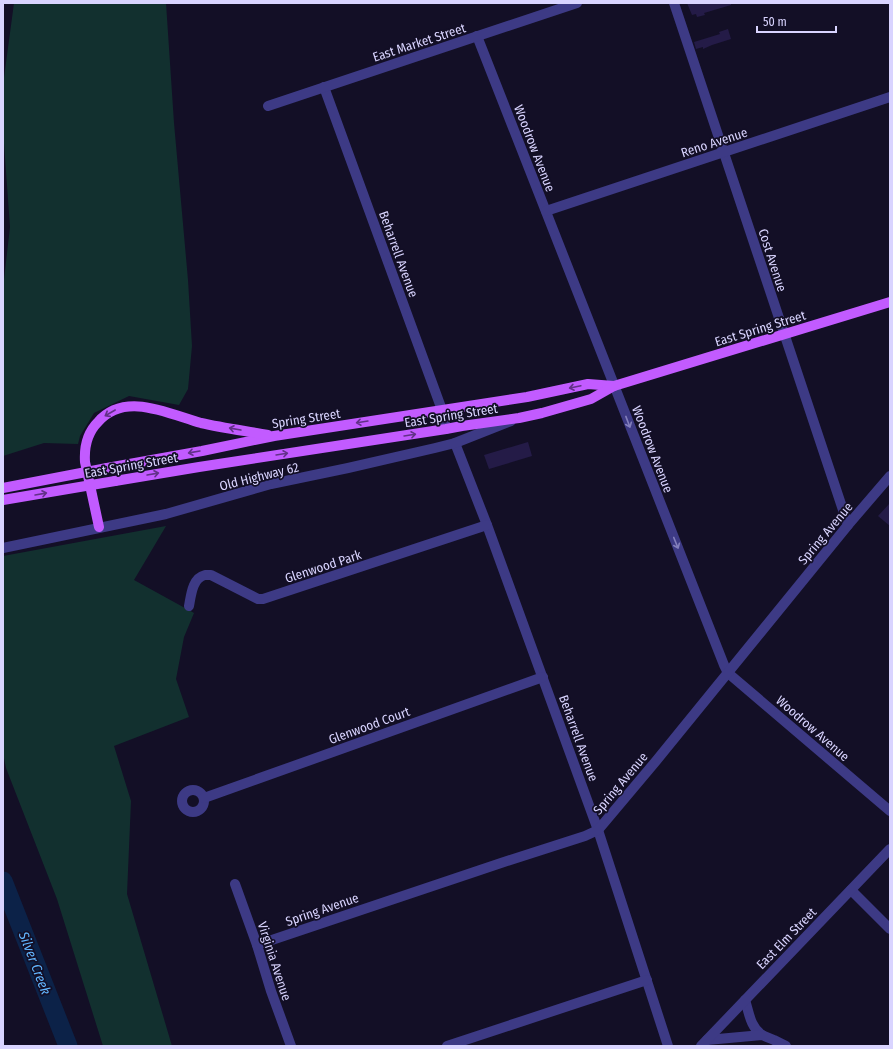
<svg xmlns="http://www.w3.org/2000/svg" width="893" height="1049" font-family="'Fira Sans Condensed',sans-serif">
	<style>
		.green { fill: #12302f }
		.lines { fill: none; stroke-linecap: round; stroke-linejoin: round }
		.river { stroke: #0c2248; stroke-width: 19 }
		.building { fill: #241b47 }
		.minor { stroke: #3d3a85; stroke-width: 10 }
		.major { stroke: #c25bff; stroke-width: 10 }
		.major-bridge { stroke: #c25bff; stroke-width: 10 }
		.oneway { stroke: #623188 }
		.oneway2 { stroke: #837fbc }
		.labels { text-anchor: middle; stroke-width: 3.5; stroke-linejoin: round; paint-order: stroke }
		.street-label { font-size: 13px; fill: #d9d4ff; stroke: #130f26 }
		.water-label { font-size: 14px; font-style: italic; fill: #62b6ff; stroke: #130f26 }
	</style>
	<rect width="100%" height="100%" fill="#130f26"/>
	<g class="green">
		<path d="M14 3H166L174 123 188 280 192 346 188 389 179 405 129 396 94 413 80 436 78 444 44 443 3 456V288L10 227 3 130V85Z"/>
		<path d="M166 526 134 580 194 613 184 637 176 679 189 717 114 746 131 801 127 894 172 1046H103L57 899 6 768 3 753V556Z"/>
	</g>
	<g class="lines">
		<path class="river" d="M3 881 68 1046"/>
	</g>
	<g class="building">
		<path d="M687 3H731V5L704 13 705 15 697 17 696 14 692 15Z"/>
		<path d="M728 29 731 39 712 45 703 49V47L696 49 694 42 720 34 719 32Z"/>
		<path d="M528 442 532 456 489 469 484 455Z"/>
		<path d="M890 503V526L878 516Z"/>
	</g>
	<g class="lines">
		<g class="minor">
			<path d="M674 3 848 525"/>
			<path d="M477 36 724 665 728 673 890 811"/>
			<path d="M324 87 442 410 446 429"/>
			<path d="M268 106 577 3"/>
			<path d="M546 211 890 97"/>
			<path d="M455 443 487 525 598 830 668 1046"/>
			<path d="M3 548 166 514 271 484 348 468 435 448 455 443 511 421"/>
			<path d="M189 606C191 596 192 578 205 575 205 575 210 575 211 575L258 599H263L487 525"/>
			<circle cx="193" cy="801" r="11"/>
			<path d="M204 798 543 677"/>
			<path d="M235 884 257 945 271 991 291 1046"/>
			<path d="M851 890 890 929"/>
			<path d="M257 945 501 863 585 836 598 830 656 761 848 525 890 476"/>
			<path d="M745 1000C749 1012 750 1027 762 1035"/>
			<path d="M707 1040 762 1035 774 1040 786 1046"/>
			<path d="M447 1046 647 980"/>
			<path d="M701 1046 890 849"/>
		</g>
		<g class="major">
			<path d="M107 468 202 451 274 436 527 397 588 384 614 386"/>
			<path d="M115 481 199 467 446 429 462 426 519 418 542 413 591 399 614 386 890 302"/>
			<path d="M99 527 85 462C84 446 87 433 98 422 125 391 169 414 201 423 223 428 246 431 268 435"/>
		</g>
		<g class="major-bridge">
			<path d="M3 488 107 468"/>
			<path d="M3 500 115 481"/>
		</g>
	</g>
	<defs><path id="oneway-shaft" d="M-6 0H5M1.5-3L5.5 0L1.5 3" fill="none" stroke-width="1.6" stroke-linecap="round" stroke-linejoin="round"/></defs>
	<g class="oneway">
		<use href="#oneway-shaft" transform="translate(575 387) rotate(168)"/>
		<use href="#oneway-shaft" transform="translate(110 413) rotate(150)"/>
		<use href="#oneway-shaft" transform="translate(362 422) rotate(171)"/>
		<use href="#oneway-shaft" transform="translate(235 429) rotate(-170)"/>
		<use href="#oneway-shaft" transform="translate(410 435) rotate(-9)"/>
		<use href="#oneway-shaft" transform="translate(194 452) rotate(170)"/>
		<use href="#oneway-shaft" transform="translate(282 454) rotate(-9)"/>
		<use href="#oneway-shaft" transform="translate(153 474) rotate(-10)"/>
		<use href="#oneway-shaft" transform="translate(41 494) rotate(-10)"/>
	</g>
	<g class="oneway2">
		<use href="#oneway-shaft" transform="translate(628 422) rotate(69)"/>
		<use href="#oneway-shaft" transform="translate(676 543) rotate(68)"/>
	</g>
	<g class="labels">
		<g class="street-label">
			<text transform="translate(419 42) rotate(-18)" y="5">East Market Street</text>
			<text transform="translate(714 142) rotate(-18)" y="5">Reno Avenue</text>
			<text transform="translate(535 148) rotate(69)" y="5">Woodrow Avenue</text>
			<text transform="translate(399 254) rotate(70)" y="5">Beharrell Avenue</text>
			<text transform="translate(773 260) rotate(72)" y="5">Cost Avenue</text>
			<text transform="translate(760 328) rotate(-17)" y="5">East Spring Street</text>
			<text transform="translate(451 415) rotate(-9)" y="5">East Spring Street</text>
			<text transform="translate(306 418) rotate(-9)" y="5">Spring Street</text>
			<text transform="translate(653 449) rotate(69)" y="5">Woodrow Avenue</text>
			<text transform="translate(131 465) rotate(-10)" y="5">East Spring Street</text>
			<text transform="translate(259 476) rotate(-14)" y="5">Old Highway 62</text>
			<text transform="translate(825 533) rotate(-50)" y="5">Spring Avenue</text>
			<text transform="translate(323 566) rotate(-18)" y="5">Glenwood Park</text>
			<text transform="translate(369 725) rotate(-20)" y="5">Glenwood Court</text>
			<text transform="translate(813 728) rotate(41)" y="5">Woodrow Avenue</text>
			<text transform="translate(579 738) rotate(70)" y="5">Beharrell Avenue</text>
			<text transform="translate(620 783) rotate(-50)" y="5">Spring Avenue</text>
			<text transform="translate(322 909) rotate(-19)" y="5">Spring Avenue</text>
			<text transform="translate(786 938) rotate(-46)" y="5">East Elm Street</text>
			<text transform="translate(275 961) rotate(72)" y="5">Virginia Avenue</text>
		</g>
		<g class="water-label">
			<text transform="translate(35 963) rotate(69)" y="5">Silver Creek</text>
		</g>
	</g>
	<rect width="893" height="1049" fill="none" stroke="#d9d4ff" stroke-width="8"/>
	<path d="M757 26v6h79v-6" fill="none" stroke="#d9d4ff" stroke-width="2"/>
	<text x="763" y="26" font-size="12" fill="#d9d4ff" stroke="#130f26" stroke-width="3" paint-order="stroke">50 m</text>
</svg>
